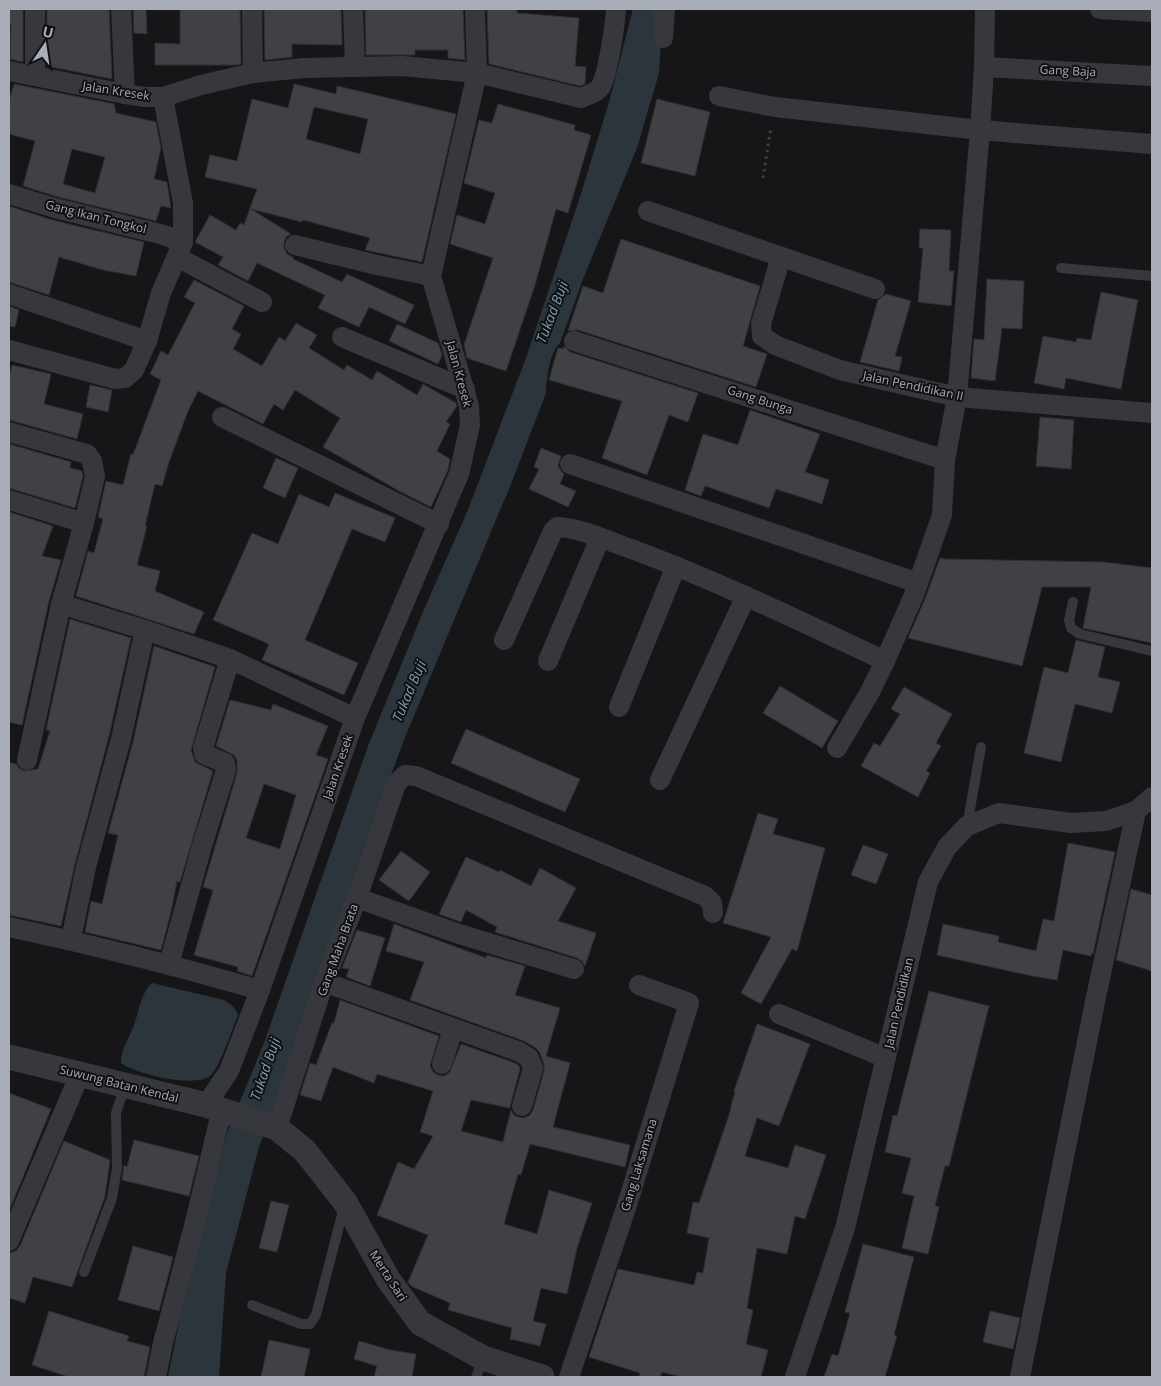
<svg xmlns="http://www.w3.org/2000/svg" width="1161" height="1386" font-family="'Open Sans',sans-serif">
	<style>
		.water { fill: #2c353c }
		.building { fill: #404145; stroke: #303034; fill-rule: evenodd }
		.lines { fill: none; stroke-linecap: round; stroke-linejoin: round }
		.path { stroke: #3d3f44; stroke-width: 3; stroke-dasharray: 2.5 4; stroke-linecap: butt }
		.service { stroke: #37383d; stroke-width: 10 }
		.minor { stroke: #37383d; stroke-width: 20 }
		.tertiary { stroke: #37383d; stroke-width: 25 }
		.labels { text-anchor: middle; stroke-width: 4; stroke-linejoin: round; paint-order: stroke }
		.street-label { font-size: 12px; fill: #a8adb8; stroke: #111113 }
		.water-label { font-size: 14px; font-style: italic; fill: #7f9bb3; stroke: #111113 }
	</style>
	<rect width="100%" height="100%" fill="#161618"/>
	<g class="water">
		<path d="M633 9H663L659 73 637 148 583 279 560 343C550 351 546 380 546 393L511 484 406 735 365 843 319 982 259 1147 226 1273 219 1377H168L188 1278 227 1133 264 1043 368 746 422 614 467 512 526 358 581 194 609 102Z"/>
		<path d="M152 983 224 1000C231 1004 235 1007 238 1015 232 1030 221 1064 211 1075 197 1089 135 1074 121 1063 121 1050 127 1042 132 1030 139 1015 139 995 152 983Z"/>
	</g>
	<g class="building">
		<path d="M9 9H23V62L10 59 11 25H9Z"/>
		<path d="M47 9H109L112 79 47 66Z"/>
		<path d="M133 9H146L147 34 134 33Z"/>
		<path d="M180 9H240L241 64 235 65H155V43L180 44Z"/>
		<path d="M264 9H341L342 45 292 44V57L265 60Z"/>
		<path d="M365 9H463L465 60 448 58V50H415V55H366Z"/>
		<path d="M487 9H517V13L579 18 575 66 586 67 585 84 580 86 489 64Z"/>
		<path d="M14 84 114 104 116 113 156 122 161 148 154 179 167 182 171 208 161 206 156 221 58 197 23 186 35 141 9 134V101ZM72 149 105 157 95 193 63 184Z"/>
		<path d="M294 84 336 94 337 86 456 114 422 262 365 250 370 238 303 220 302 222 251 209 291 234 286 237 284 242V248L287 254 293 257V259L342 282 347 274 414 305 405 324 369 307 359 327 318 308 325 295 257 263 248 281 218 265 223 257 195 242 210 215 236 230 240 223 244 225 257 189 205 177 210 155 237 161 252 99 288 108ZM314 107 368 119 360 154 306 139Z"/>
		<path d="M657 99 710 112 695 176 641 163Z"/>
		<path d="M498 104 575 125 574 130 591 135 568 213 556 209 535 285 506 371 467 358 464 345 493 258 450 244 457 215 485 224 495 193 464 183 479 120 492 123Z"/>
		<path d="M9 206 52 220 144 242 136 276 103 270 59 257 49 295 9 282Z"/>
		<path d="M920 229 951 230 949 271H954L951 306 918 302 923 248H919Z"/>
		<path d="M621 239 760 286 743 346 767 354 756 387 578 330 568 331 583 286 603 293Z"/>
		<path d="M987 279 1024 281 1022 329 1002 328 995 381 971 378 974 339 984 340Z"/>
		<path d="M194 280 244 306 232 329 241 334 233 349 262 366 279 337 285 341 296 323 317 335 309 348 344 370 347 365 372 380 377 371 417 395 423 384 456 403 457 406 446 422 450 424 437 451 450 459 448 470 431 507 399 491 323 447 340 418 295 390 283 410 274 404 263 424 198 391 188 411 169 462 162 486 155 484 145 526H147L137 565 160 571 155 591 204 612 194 634 76 596 88 551 94 553 103 519 98 517 106 481 123 485 131 454 133 455 161 380 150 374 161 351 168 355 195 303 184 297Z"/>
		<path d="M1101 292 1138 300 1121 389 1066 378 1064 389 1034 383 1043 336 1076 342 1077 338 1091 340Z"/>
		<path d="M886 294 911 301 895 356 902 357 899 371 860 362 878 300Z"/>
		<path d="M9 306 19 310 15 327 9 326Z"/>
		<path d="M397 324 438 343 442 355 438 364 389 341Z"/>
		<path d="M564 346 570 352 698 393 688 422 669 415 647 475 602 458 622 401 549 380 558 348 563 349Z"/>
		<path d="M12 365 51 374 44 404 83 414 77 439 9 420V377Z"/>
		<path d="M90 385 112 390 108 412 86 407Z"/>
		<path d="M750 410 820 434 805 472 829 480 822 504 776 489 769 508 705 486 701 496 685 490 703 434 738 445Z"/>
		<path d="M1040 417 1074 420 1071 469 1036 466Z"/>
		<path d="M9 444 71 462 70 468 82 471 83 476 75 508 9 488Z"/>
		<path d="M541 448 561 456 558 466 561 471 564 474 560 484 576 491 568 507 529 489 539 469 534 467Z"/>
		<path d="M276 458 298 468 285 498 263 488Z"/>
		<path d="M335 493 395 518 385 542 352 529 305 640 358 663 344 695 262 660 269 644 213 620 252 533 278 544 299 494 329 507Z"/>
		<path d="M9 512 53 526 42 556 61 560 49 601 22 725 9 722Z"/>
		<path d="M940 558 945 559 1103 562 1152 568V643L1083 628 1091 587H1042L1022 666 908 638 925 599Z"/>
		<path d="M70 619 131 638 109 736 75 864 61 926 9 915V762L16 764 19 768 24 771 38 769 50 731 46 730Z"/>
		<path d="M1076 640 1105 647 1098 677 1120 682 1112 713 1075 704 1061 762 1024 753 1044 667 1068 673Z"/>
		<path d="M154 646 215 667 191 750 195 762 213 771 180 882 177 881 171 912 161 950 85 932 91 901 102 904 118 835 108 833 133 742Z"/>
		<path d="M780 686 838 721 822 748 763 713Z"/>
		<path d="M904 687 952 714 936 743 941 746 926 771 930 773 918 797 861 766 874 743 880 746 900 714 891 709Z"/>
		<path d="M230 700 271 710 273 704 328 726 316 755 328 759 252 976 237 971 238 967 194 955 213 890 203 887 237 773V761L234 755 216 746ZM264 784 296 795 280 849 246 838Z"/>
		<path d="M466 729 580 779 565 812 451 763Z"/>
		<path d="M758 813 778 819 773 834 825 848 797 951 792 949 761 1004 741 993 771 937 723 923Z"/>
		<path d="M1068 843 1115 852 1093 954 1092 953 1091 956 1063 950 1057 980 1032 976 937 955 943 924 999 936 998 942 1036 951 1043 919 1054 921Z"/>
		<path d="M863 845 888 854 876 884 851 875Z"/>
		<path d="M401 851 430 872 409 901 379 880Z"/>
		<path d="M466 857 499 872 500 870 531 886 540 868 576 888 558 921 596 933 585 966 582 961 577 958 495 932 497 927 466 910 461 922 439 914Z"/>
		<path d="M1131 889 1152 895V971L1116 960Z"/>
		<path d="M394 924 486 958 487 955 525 966 515 995 560 1008 546 1056 570 1063 553 1127 630 1145 625 1167 530 1144 521 1175 518 1174 504 1224 537 1234 549 1190 592 1203 577 1248 567 1294 541 1288 533 1321 546 1324 540 1346 510 1339 512 1328 448 1310 450 1303 411 1286 408 1282 428 1235 377 1215 398 1162 414 1169 433 1136 420 1132 433 1091 377 1074 374 1083 333 1067 321 1101 300 1095 310 1063 316 1065 332 1023H334L340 1000 439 1036 430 1066 433 1072 438 1075 444 1076 450 1072 461 1044 515 1063 519 1066 520 1069 511 1103 510 1108 471 1100 461 1131 503 1142 511 1110 514 1115 518 1117 524 1118 530 1115 533 1110 544 1071V1064L540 1053 536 1048 524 1041 410 1000 424 962 386 951Z"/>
		<path d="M357 930 385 938 370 986 346 977 349 969 342 968Z"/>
		<path d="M929 991 989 1006 949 1166H945L935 1206 939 1207 928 1254 902 1248 914 1196 902 1193 911 1158 885 1152 893 1115 897 1116Z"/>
		<path d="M757 1024 810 1044 779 1126 757 1118 745 1156 788 1168 795 1145 826 1155 805 1219 795 1216 787 1254 757 1248 747 1308 753 1310 746 1344 768 1350 761 1377H682L662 1372 660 1377H639L640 1373 589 1357 618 1269 694 1285 697 1272 703 1273 709 1238 687 1233 693 1202 699 1203 731 1109H730L735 1092 734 1091Z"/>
		<path d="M9 1093 51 1109 9 1211Z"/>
		<path d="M134 1140 199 1156 189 1196 122 1180 124 1165 127 1167Z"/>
		<path d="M64 1141 110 1160 105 1196 72 1287 33 1277 25 1303 9 1298V1253L16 1251 20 1246Z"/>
		<path d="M271 1201 289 1205 277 1252 259 1248Z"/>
		<path d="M863 1244 914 1257 894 1335 897 1336 885 1377H824L832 1354 838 1356 850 1313 845 1312Z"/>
		<path d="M133 1246 173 1257 159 1311 118 1300Z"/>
		<path d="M49 1311 129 1336 127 1341 150 1347 144 1377H69L32 1365Z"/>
		<path d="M990 1311 1020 1318 1013 1349 983 1342Z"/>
		<path d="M269 1340 310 1349 304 1377H261Z"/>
		<path d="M359 1341 390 1350 416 1354 412 1377H374L377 1366 354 1359Z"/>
	</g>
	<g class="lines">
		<path class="path" d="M763 178 771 127"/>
		<g class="service">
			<path d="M1061 268 1152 276"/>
			<path d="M1073 602 1069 620 1071 628 1080 634 1152 651"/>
			<path d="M967 826 981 747"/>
			<path d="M84 1272 112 1198 117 1168 116 1113 125 1086"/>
			<path d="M252 1305 301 1324H310L316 1315 344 1207"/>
			<path d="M476 1377 483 1359"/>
		</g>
		<g class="minor">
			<path d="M35 9V76"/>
			<path d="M121 9 125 94"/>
			<path d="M252 9 253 73"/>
			<path d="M353 9 355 67"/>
			<path d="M1100 9 1152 12"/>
			<path d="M663 38 665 9"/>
			<path d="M984 67 1152 76"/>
			<path d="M9 71 125 94 145 97H163L201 85 253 73 304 68 402 66 477 73 581 98C587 95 597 93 601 86 608 73 615 25 616 9"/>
			<path d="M719 96 775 107 980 130 1152 144"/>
			<path d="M9 194 55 208 164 235 183 242"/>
			<path d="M648 211 875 289"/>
			<path d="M295 245 377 265 431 276"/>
			<path d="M177 257 262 302"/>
			<path d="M781 257 761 324 762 336 775 345 840 370 957 397 1152 413"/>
			<path d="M9 294 147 341"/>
			<path d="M342 337 465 389"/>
			<path d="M574 341 945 460"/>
			<path d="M9 350 115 379 125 378 134 370 147 341 161 293 183 242V203L163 97"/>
			<path d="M222 417 439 524"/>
			<path d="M9 432 87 454 92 461 95 476 84 523 61 604 27 760"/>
			<path d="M570 464 918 583"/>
			<path d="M9 500 84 523"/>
			<path d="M61 604 145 630 230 659 355 718"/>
			<path d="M504 640 553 531 557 527C582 528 610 542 634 550 720 582 802 622 885 661"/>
			<path d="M548 661 600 538"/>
			<path d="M619 707 676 566"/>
			<path d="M837 748 870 692 885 661 914 595 942 515 945 460 957 397 966 294 980 130 984 67 985 9"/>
			<path d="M660 780 746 596"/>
			<path d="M357 898 456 933 574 969"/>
			<path d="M9 927C93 945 177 966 260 990"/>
			<path d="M71 939 86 867 121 739 145 630"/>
			<path d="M169 964 202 846 226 770 225 763 204 754 203 748 230 659"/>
			<path d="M324 982 520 1052 529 1058 533 1068 522 1106"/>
			<path d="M779 1014 886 1058"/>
			<path d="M442 1064 453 1029"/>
			<path d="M206 1105 229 1071 260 990 355 718 459 474 470 425 469 406 431 276 477 73 475 9"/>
			<path d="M277 1128 324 982 357 898 396 784 405 775 416 776 705 896 712 903 713 913"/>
			<path d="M9 1241 80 1074"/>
			<path d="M156 1377 163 1343 195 1222 222 1109"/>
			<path d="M569 1377 627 1205 689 1003 639 985"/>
			<path d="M795 1377 845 1228 928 882 947 847 967 826 999 813 1071 823 1106 821 1136 811 1152 797"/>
			<path d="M1020 1377 1096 997 1136 811"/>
		</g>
		<path class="tertiary" d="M9 1057 206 1105 277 1128 305 1151 345 1202 388 1279 420 1323 483 1358 542 1377"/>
	</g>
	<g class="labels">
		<g class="street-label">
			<text transform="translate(1068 71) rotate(3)" y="4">Gang Baja</text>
			<text transform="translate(116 91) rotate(9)" y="4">Jalan Kresek</text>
			<text transform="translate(96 217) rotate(14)" y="4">Gang Ikan Tongkol</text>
			<text transform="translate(459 374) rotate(75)" y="4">Jalan Kresek</text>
			<text transform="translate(913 386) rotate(12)" y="4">Jalan Pendidikan II</text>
			<text transform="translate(760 400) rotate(18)" y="4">Gang Bunga</text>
			<text transform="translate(338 767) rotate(-71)" y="4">Jalan Kresek</text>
			<text transform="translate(338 950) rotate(-70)" y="4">Gang Maha Brata</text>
			<text transform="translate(899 1003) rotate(-77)" y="4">Jalan Pendidikan</text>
			<text transform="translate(119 1084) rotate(14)" y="4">Suwung Batan Kendal</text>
			<text transform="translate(639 1165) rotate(-73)" y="4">Gang Laksamana</text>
			<text transform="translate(388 1276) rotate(57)" y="4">Merta Sari</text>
		</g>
		<g class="water-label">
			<text transform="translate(552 312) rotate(-69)" y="5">Tukad Buji</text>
			<text transform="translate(409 691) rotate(-67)" y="5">Tukad Buji</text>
			<text transform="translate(265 1069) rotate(-71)" y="5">Tukad Buji</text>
		</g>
	</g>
	<rect width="1161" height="1386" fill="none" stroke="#a8adb8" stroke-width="20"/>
	<g transform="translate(45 45) rotate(13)" stroke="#111113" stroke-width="4" paint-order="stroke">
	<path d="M0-4L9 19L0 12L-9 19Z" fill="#a8adb8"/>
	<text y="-8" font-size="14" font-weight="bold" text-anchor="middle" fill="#a8adb8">U</text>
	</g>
</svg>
